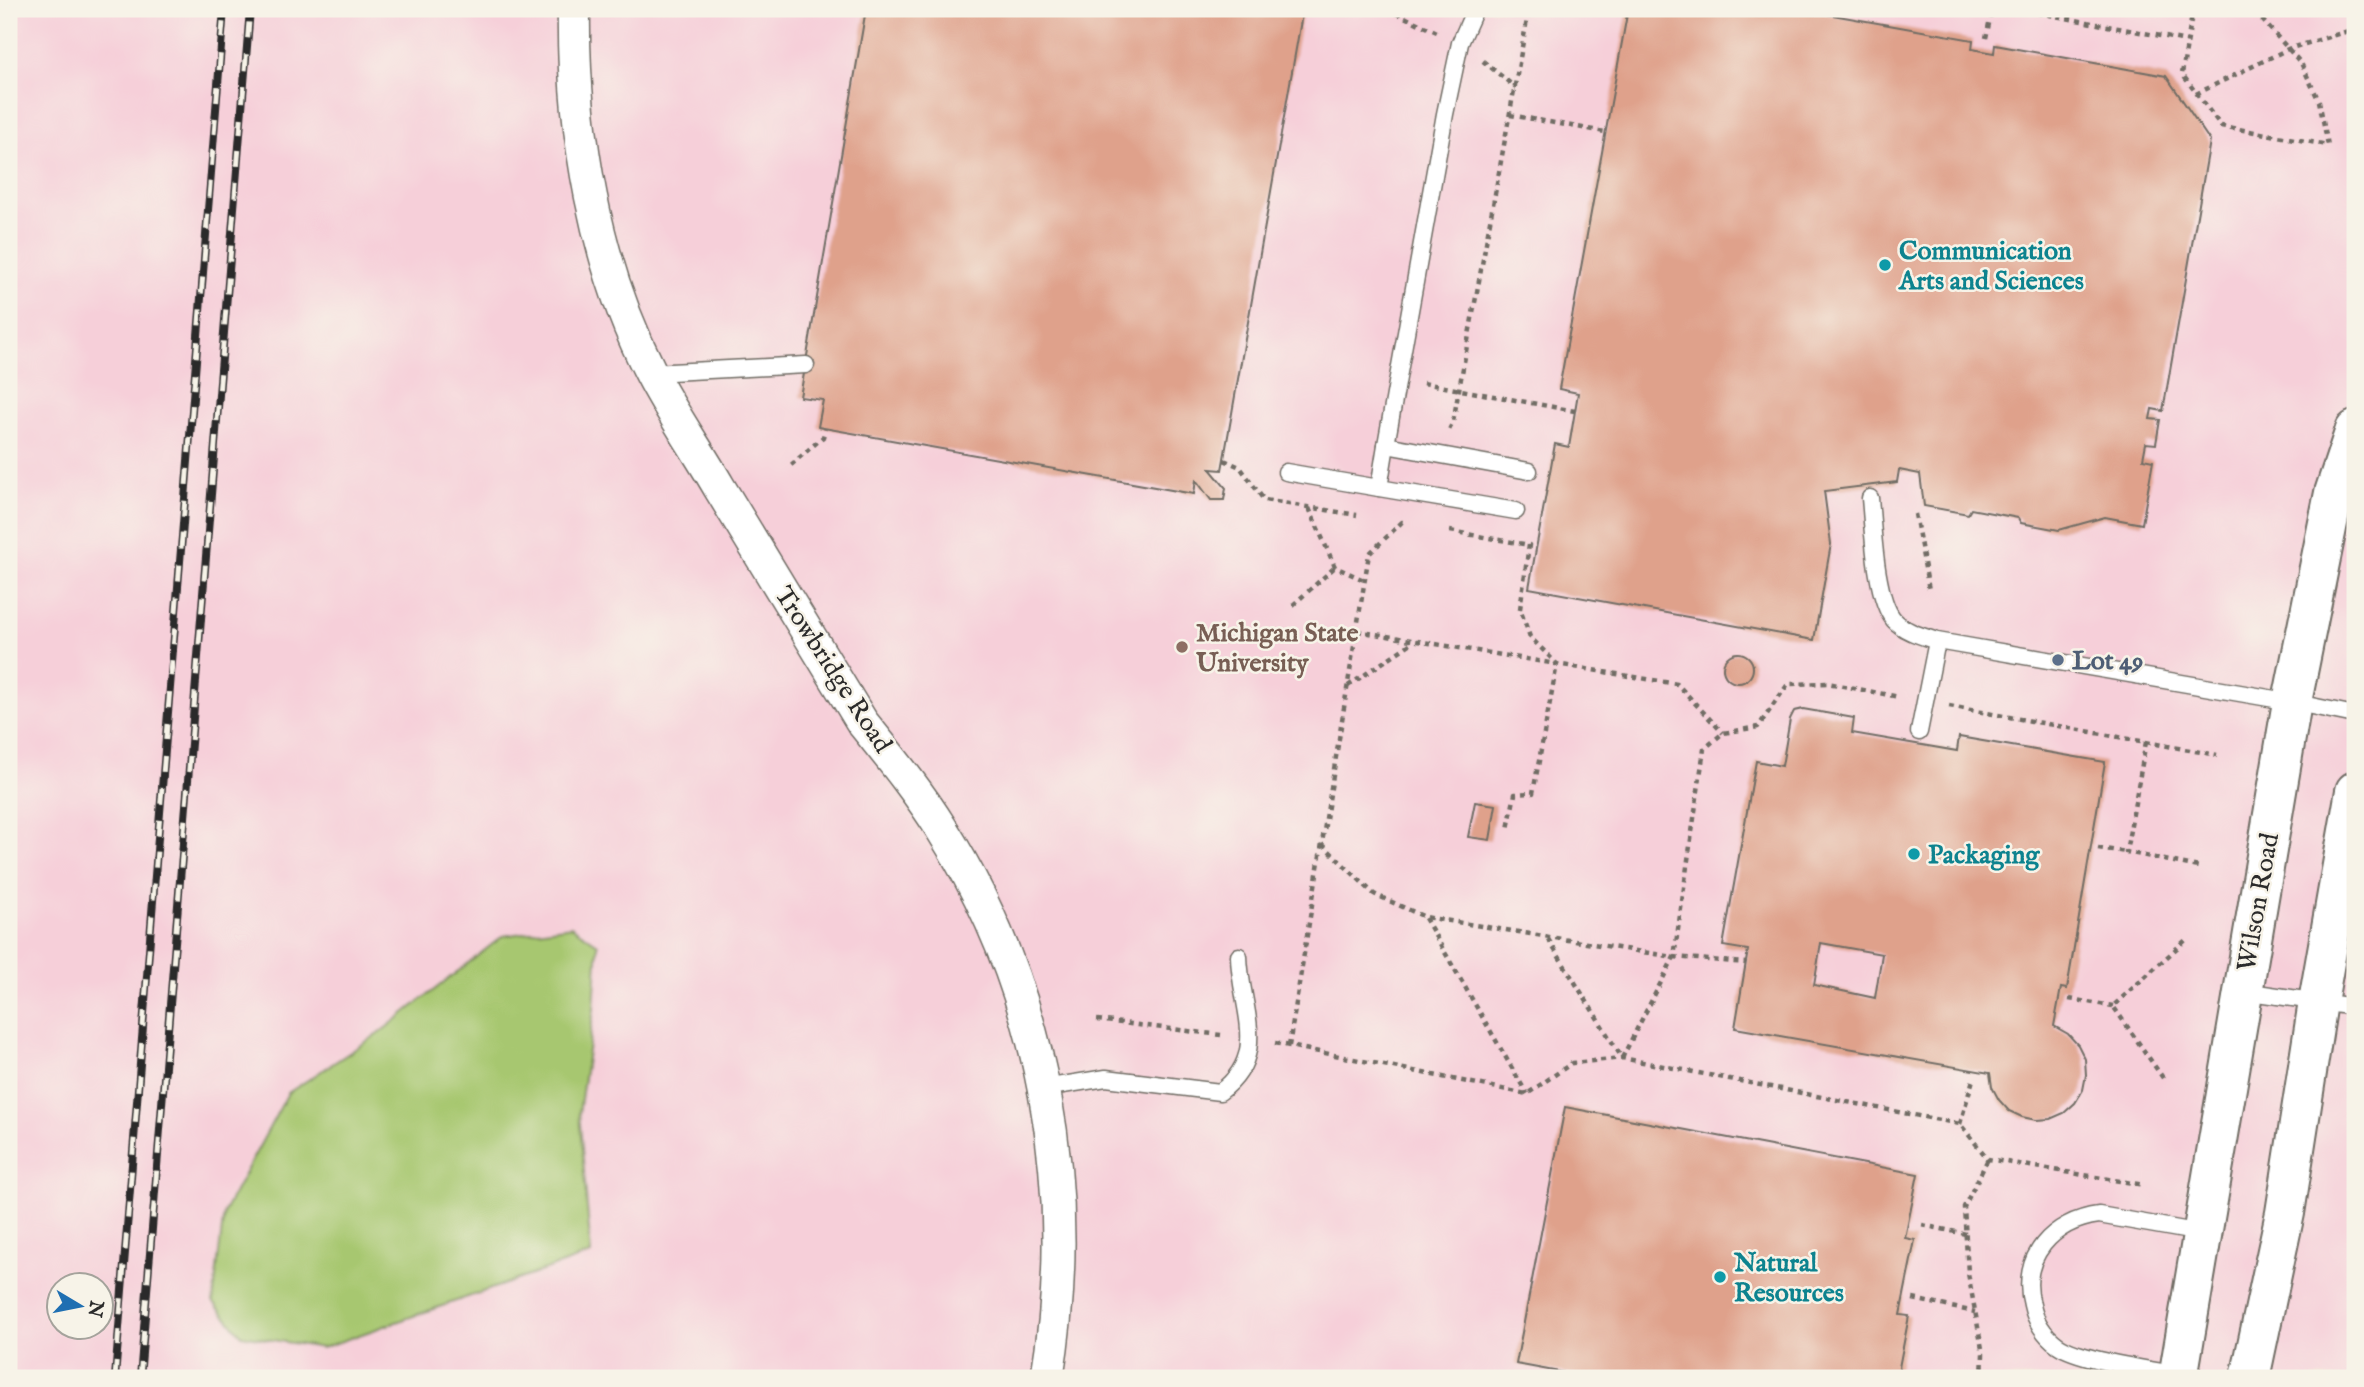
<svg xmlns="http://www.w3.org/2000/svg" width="2364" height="1387" font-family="'IM FELL English',serif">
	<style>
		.built { fill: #f6cfd9; fill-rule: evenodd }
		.green { fill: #a7c770; stroke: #69794e; stroke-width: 2 }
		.building { fill: #dfa18b; fill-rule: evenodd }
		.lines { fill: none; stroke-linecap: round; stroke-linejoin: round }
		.service-casing { stroke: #716d65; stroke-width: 19 }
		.minor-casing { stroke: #716d65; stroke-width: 35 }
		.tertiary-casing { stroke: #716d65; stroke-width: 42 }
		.path { stroke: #716d65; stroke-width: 4.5; stroke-dasharray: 5 5; stroke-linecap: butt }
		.service { stroke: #fff; stroke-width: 16 }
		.minor { stroke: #fff; stroke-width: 32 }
		.tertiary { stroke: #fff; stroke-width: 38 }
		.rail-casing { stroke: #2b2b2b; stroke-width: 8 }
		.rail { stroke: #f7f3e8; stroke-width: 5; stroke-dasharray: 16; stroke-linecap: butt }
		.culture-dot { fill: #0f9aa8; stroke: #f7f3e8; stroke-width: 2.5 }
		.education-dot { fill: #8d6e63; stroke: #f7f3e8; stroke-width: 2.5 }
		.service-dot { fill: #5c6f8a; stroke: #f7f3e8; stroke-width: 2.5 }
		.labels { text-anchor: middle; stroke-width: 5; stroke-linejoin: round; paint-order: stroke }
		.culture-label { font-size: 26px; font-weight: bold; fill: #0d838f; stroke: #f7f3e8; text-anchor: start }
		.education-label { font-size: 26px; font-weight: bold; fill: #785e54; stroke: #f7f3e8; text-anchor: start }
		.service-label { font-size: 26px; font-weight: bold; fill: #4e5e75; stroke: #f7f3e8; text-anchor: start }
		.street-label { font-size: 26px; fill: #2b2b2b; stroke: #f7f3e8 }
	</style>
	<rect width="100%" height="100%" fill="#f7f3e8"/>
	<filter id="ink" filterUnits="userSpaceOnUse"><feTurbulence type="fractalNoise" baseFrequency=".0143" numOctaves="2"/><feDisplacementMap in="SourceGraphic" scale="14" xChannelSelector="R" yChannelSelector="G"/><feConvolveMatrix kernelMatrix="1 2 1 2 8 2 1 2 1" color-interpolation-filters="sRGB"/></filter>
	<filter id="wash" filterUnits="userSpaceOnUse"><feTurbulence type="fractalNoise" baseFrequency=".00686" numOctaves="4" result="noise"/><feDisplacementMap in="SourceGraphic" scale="28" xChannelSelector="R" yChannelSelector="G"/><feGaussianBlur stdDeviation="1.57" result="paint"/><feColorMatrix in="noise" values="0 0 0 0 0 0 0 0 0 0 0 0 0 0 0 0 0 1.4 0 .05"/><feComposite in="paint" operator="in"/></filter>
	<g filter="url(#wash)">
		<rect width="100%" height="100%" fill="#f2e8d1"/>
		<path class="built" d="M9 9H2355V1378H9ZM60 1286H102V1328H60Z"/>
		<path class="green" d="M571 926 598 944 594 1009 579 1113 591 1254 322 1348 242 1335 213 1302 224 1212 288 1093 378 1034 503 936Z"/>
		<g id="blocks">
			<g class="building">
				<path d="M866 9H1303L1222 470 1210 469 1226 488 1224 500H1211L1196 480 1194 494 818 427 823 400 800 397Z"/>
				<path d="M1628 9H1799L1973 40 1972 49 1994 53 1995 45 2166 76 2210 141 2163 411 2152 409 2150 419 2160 420 2156 444 2146 443 2143 459 2153 461 2142 524 2105 517 2059 530 2021 523 2018 518 1971 509 1968 514 1924 506 1920 474 1899 470 1897 482 1824 491 1831 544 1814 640 1529 588 1555 444 1569 447 1578 393 1559 389Z"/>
				<circle cx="1738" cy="668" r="15"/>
				<path d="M1803 709 1854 718 1852 733 1957 751 1959 737 2105 762 2067 989 2061 988 2054 1026 2068 1034 2078 1045 2085 1059 2086 1075 2083 1090 2075 1103 2064 1113 2050 1119 2036 1120 2022 1117 2009 1111 1999 1100 1992 1087 1990 1073 1735 1028 1748 950 1723 946 1756 761 1782 766 1790 719 1794 711ZM1821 943 1882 954 1875 998 1814 985Z"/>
				<path d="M1475 802 1496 805 1490 840 1468 837Z"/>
				<path d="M1565 1107 1918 1174 1905 1238 1915 1240 1900 1315 1909 1316 1897 1378H1592L1516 1364Z"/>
			</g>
		</g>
	</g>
	<g filter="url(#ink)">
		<use href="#blocks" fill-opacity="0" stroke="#716d65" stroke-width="2"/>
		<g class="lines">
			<defs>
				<g id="service">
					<path d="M1475 9 1460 43 1445 114 1386 445 1529 471"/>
					<path d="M651 373 806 365"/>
					<path d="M1286 472 1379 488 1386 445"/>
					<path d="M1379 488 1516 511"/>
					<path d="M1870 498C1873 528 1875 598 1894 620 1905 632 1922 636 1937 641L2292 702 2355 715"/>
					<path d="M1919 732 1937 641"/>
					<path d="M2243 991 2355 1007"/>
					<path d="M1044 1088 1106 1078 1220 1092C1271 1054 1240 1008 1239 956"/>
					<path d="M2178 1375C2148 1369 2080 1360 2058 1345 2044 1335 2035 1320 2032 1305 2019 1257 2053 1221 2099 1215L2201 1233"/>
				</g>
				<path id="minor" d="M574 9C572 131 595 264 651 373 671 412 697 449 719 487 767 565 814 644 862 722 890 757 918 791 941 828 1044 991 1079 1190 1047 1378"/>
				<g id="tertiary">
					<path d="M2178 1378 2292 702 2334 493 2355 430"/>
					<path d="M2250 1378 2285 1213 2318 1002 2355 791"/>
				</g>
			</defs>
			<use href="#service" class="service-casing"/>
			<use href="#minor" class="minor-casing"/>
			<use href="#tertiary" class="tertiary-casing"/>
			<g class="path">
				<path d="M1387 9 1437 32"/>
				<path d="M2018 9 2187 41"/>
				<path d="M2193 9 2182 74 2221 126 2328 145 2319 101 2301 63 2256 13 2247 9"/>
				<path d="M1986 38 1992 9"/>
				<path d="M1483 61 1516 88"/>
				<path d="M2196 94 2288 49 2355 29"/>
				<path d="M1510 115 1605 132"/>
				<path d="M1423 383 1575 411"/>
				<path d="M1449 430 1453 422 1529 9"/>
				<path d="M1224 460 1240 467 1264 500 1357 515"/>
				<path d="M791 465 823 437 825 429"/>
				<path d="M1309 508 1335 567 1364 580"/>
				<path d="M1915 514 1929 590"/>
				<path d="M1450 531 1529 545 1520 609 1530 637 1557 664 1533 793 1515 794 1508 829"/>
				<path d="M1293 605 1335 567"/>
				<path d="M1357 631 1677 684 1723 733"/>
				<path d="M1348 686 1413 642"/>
				<path d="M1949 706 2217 755"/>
				<path d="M2146 742 2126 852 2199 867"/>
				<path d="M1322 844 1374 894 1425 917 1674 957 1746 963"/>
				<path d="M2098 848 2126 852"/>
				<path d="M1425 918 1527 1094"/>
				<path d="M1548 939 1622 1058"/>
				<path d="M2069 999 2113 1006"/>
				<path d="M1097 1020 1221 1035"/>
				<path d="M1275 1043 1527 1094 1572 1063 1622 1058 1960 1124 1988 1159 2144 1185"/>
				<path d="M1289 1046 1369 554 1402 522 1407 523"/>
				<path d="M1622 1058 1674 957 1704 749 1723 733 1758 727 1788 684 1828 683 1899 697"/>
				<path d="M2163 1078 2113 1006 2188 938"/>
				<path d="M1960 1124 1974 1076"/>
				<path d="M1922 1225 1966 1234"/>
				<path d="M1913 1299 1975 1312"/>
				<path d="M1982 1378 1983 1354 1968 1273 1964 1207 1988 1159"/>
			</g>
			<use href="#service" class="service"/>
			<use href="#minor" class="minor"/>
			<use href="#tertiary" class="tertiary"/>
			<defs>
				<g id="rail">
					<path d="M115 1378 224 9"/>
					<path d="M140 1378 250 9"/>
				</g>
			</defs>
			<use href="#rail" class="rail-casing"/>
			<use href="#rail" class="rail"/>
		</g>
	</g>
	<g class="culture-dot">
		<circle cx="1885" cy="265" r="7"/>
		<circle cx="1914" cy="854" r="7"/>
		<circle cx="1720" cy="1277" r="7"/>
	</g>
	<circle class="education-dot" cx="1182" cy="647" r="7"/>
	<circle class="service-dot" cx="2058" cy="660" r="7"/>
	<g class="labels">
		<g class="culture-label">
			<text x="1899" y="259">Communication<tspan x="1899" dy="30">Arts and Sciences</tspan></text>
			<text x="1928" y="863">Packaging</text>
			<text x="1734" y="1271">Natural<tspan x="1734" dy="30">Resources</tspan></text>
		</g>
		<g class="education-label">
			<text x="1196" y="641">Michigan State<tspan x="1196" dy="30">University</tspan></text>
		</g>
		<g class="service-label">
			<text x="2072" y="669">Lot 49</text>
		</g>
		<g class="street-label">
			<text transform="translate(834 669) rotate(57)" y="9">Trowbridge Road</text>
			<text transform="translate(2257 902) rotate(-80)" y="9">Wilson Road</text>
		</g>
	</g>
	<rect width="2364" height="1387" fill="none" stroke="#f7f3e8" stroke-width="35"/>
	<g transform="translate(80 1306) rotate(100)"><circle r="33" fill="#f7f3e8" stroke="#a5a39c" stroke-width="2"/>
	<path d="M0-5L12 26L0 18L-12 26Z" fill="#1f6fb2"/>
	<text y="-10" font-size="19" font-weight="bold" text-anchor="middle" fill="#2b2b2b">N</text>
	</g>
</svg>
